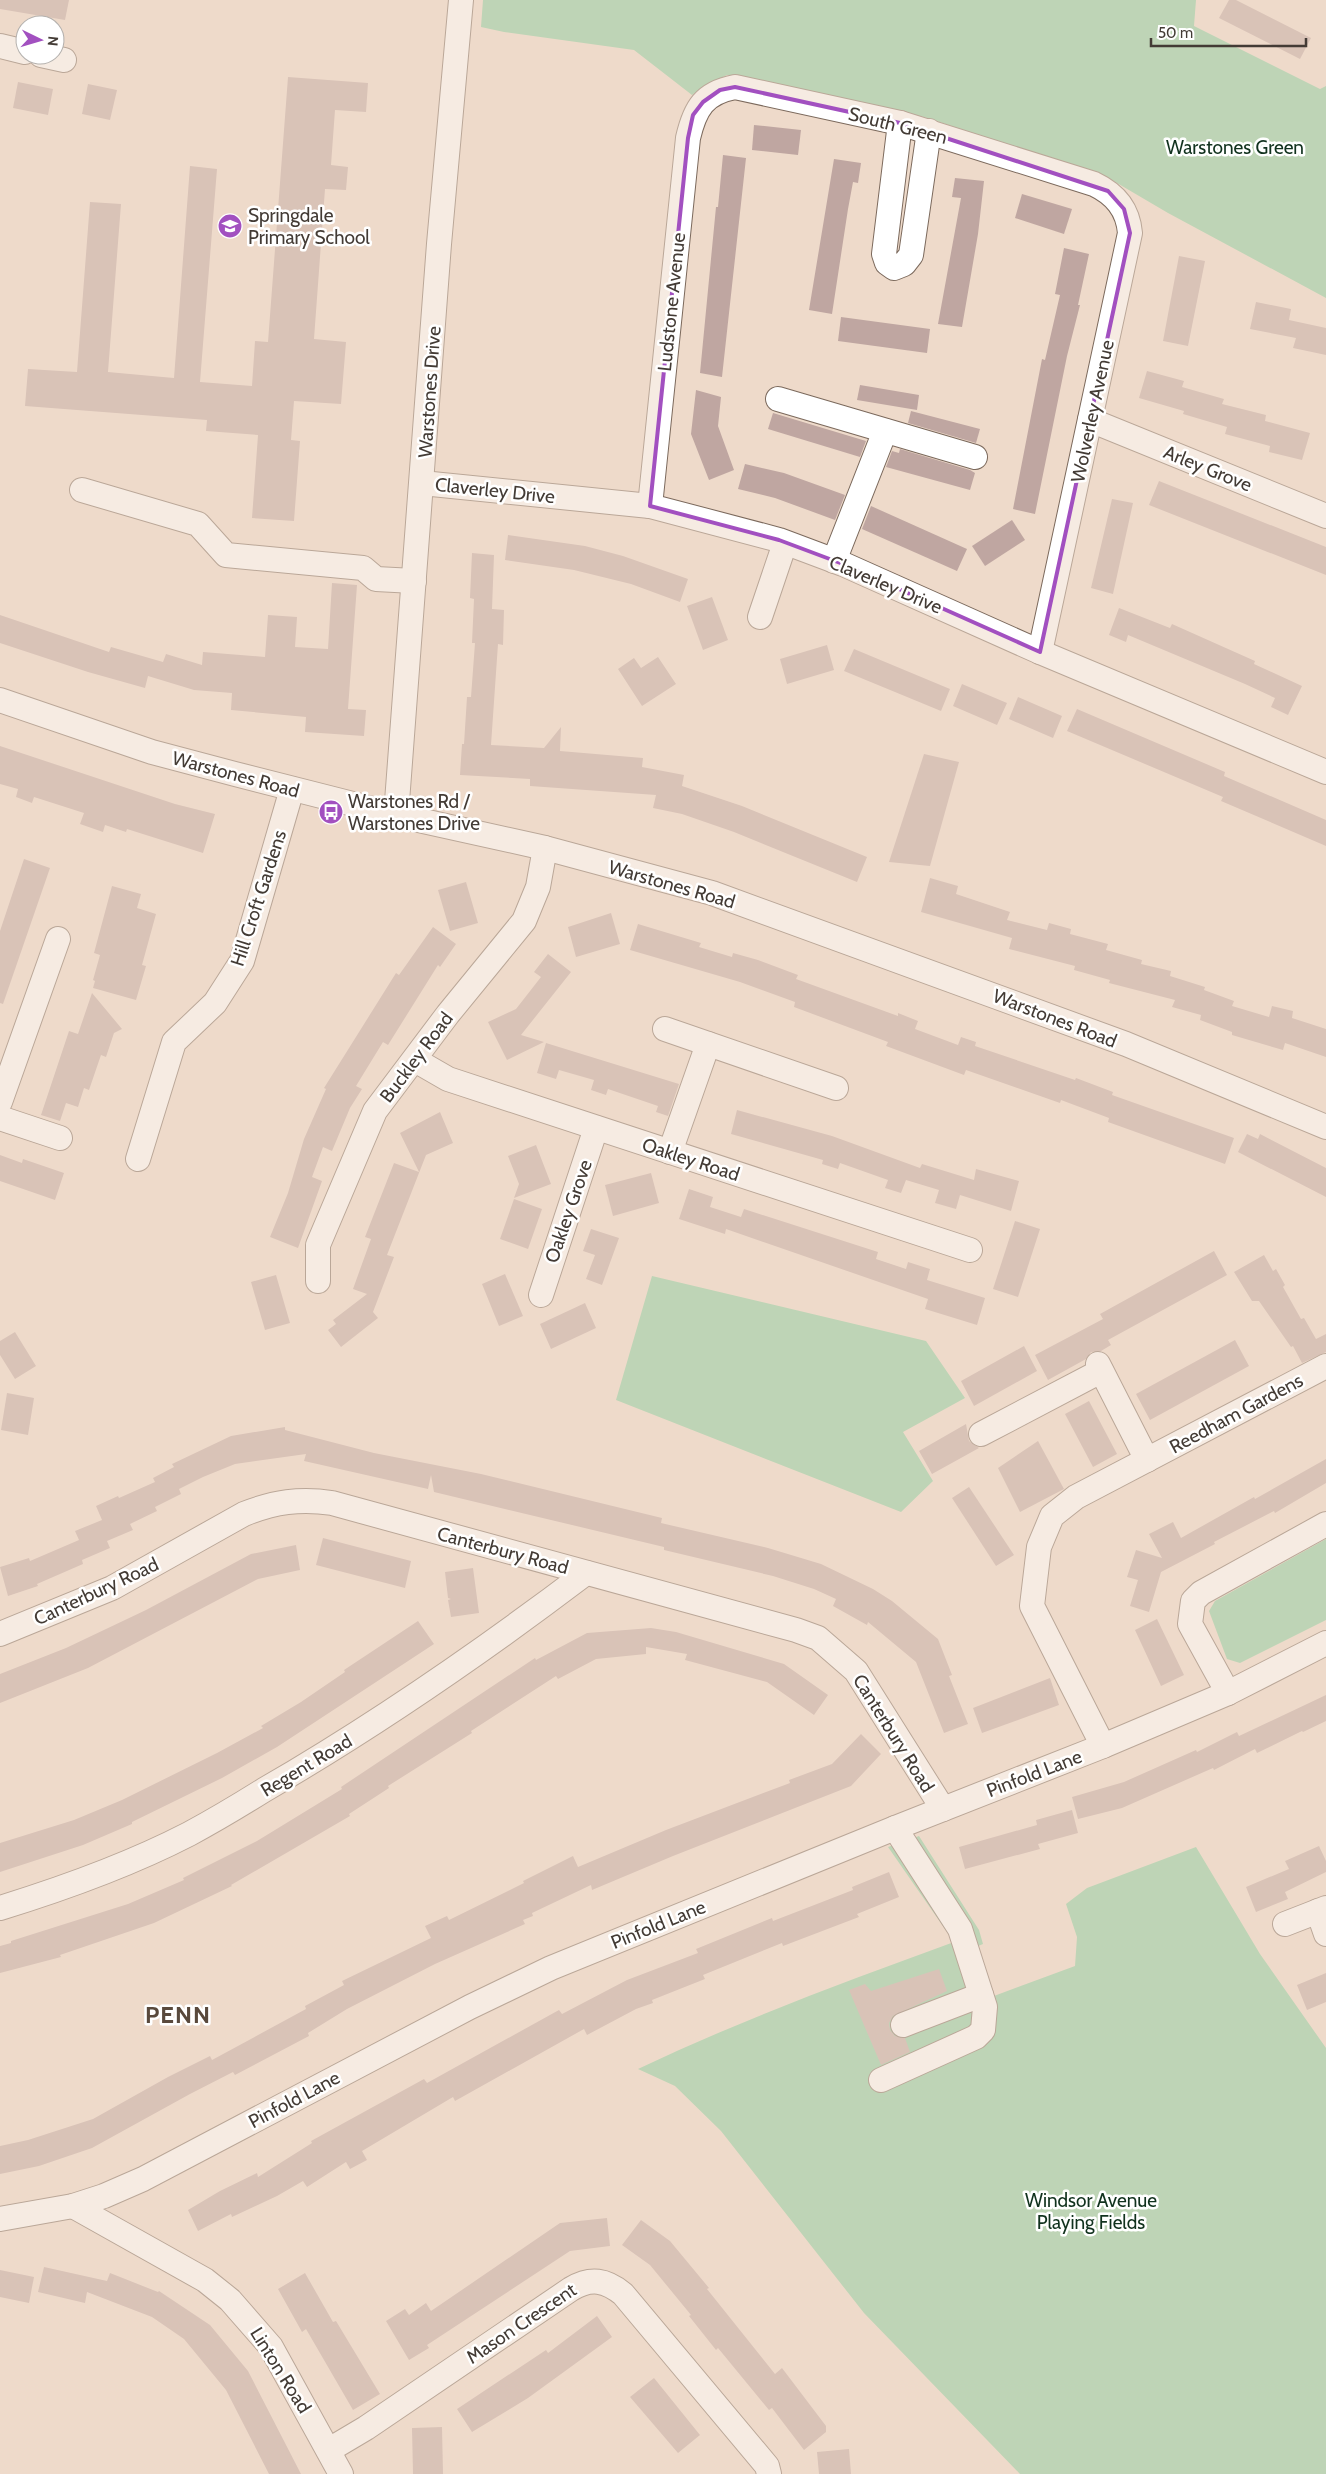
<svg xmlns="http://www.w3.org/2000/svg" width="1326" height="2474" font-family="Cabin,sans-serif">
	<style>
		.green { fill: #83cd9d }
		.building { fill: #bfa6a1 }
		.lines { fill: none; stroke-linecap: round; stroke-linejoin: round }
		.minor-casing { stroke: #7b695c; stroke-width: 26 }
		.minor { stroke: #fff; stroke-width: 24 }
		.marked { fill: none; stroke: #a250c0; stroke-width: 4; stroke-linejoin: round }
		.labels { text-anchor: middle; stroke-width: 5; stroke-linejoin: round; paint-order: stroke }
		.street-label { font-size: 19px; fill: #433b35; stroke: #fff }
		.park-label { font-size: 19px; fill: #11321e; stroke: #fff }
		.poi-label { font-size: 19px; fill: #433b35; stroke: #fff; text-anchor: start }
		.district-label { font-size: 24px; font-weight: bold; letter-spacing: 1px; fill: #59493c; stroke: #fff }
	</style>
	<rect width="100%" height="100%" fill="#eedaca"/>
	<g class="green">
		<path d="M483 0H1196L1194 26 1320 89 1326 86V298L1168 213 1105 176 924 117 727 75 704 86 692 95 634 50 504 32 481 27Z"/>
		<path d="M652 1276 926 1341 965 1398 903 1432 933 1481 901 1512 616 1400Z"/>
		<path d="M1326 1539V1620L1240 1663 1227 1659 1209 1611 1215 1601Z"/>
		<path d="M919 1836 979 1930 983 1944 976 1947 994 1996 1075 1966 1077 1937 1066 1904 1087 1888 1196 1847 1260 1954 1326 2048V2474H1020L864 2313 721 2131 675 2086 638 2069C741 2020 847 1981 954 1942L888 1847Z"/>
	</g>
	<g class="building">
		<path d="M0 0H69L65 20 0 9Z"/>
		<path d="M1229 0H1236L1311 38 1300 59 1219 18Z"/>
		<path d="M288 77 368 83 366 112 335 110 331 165 348 167 346 190 325 189 314 339 346 342 341 404 294 401 291 440 300 441 294 521 252 518 258 435 206 431 207 420 25 406 28 369 77 372 90 202 121 204 108 372 174 378 190 166 217 169 200 382 252 386 255 341 268 342Z"/>
		<path d="M18 82 53 89 48 115 13 108Z"/>
		<path d="M88 84 117 90 110 120 82 114Z"/>
		<path d="M754 125 801 130 798 155 752 150Z"/>
		<path d="M723 155 746 158 722 377 700 373 716 207H718Z"/>
		<path d="M834 159 861 163 858 183 853 182 848 209 832 314 809 310Z"/>
		<path d="M955 178 984 181 978 234 962 327 938 324 961 198 952 197Z"/>
		<path d="M1022 194 1072 209 1064 234 1015 218Z"/>
		<path d="M1064 248 1089 254 1078 305H1080L1067 356 1035 514 1013 509 1042 359 1045 360 1060 295 1055 294Z"/>
		<path d="M1179 256 1205 261 1188 346 1163 341Z"/>
		<path d="M1256 302 1291 309 1289 320 1326 328V355L1293 348 1296 338 1250 329Z"/>
		<path d="M841 317 930 329 927 353 838 341Z"/>
		<path d="M1147 371 1184 381 1182 387 1224 399 1222 404 1266 415 1265 421 1310 433 1302 460 1269 452 1270 446 1225 434 1227 427 1183 414 1184 411 1139 398Z"/>
		<path d="M860 385 919 395 917 410 857 400Z"/>
		<path d="M696 390 721 397 718 426 734 470 709 480 691 434Z"/>
		<path d="M911 411 980 429 976 443 908 423Z"/>
		<path d="M773 413 866 441 860 457 768 429Z"/>
		<path d="M900 449 970 470 975 473 970 490 886 467 892 451 899 453Z"/>
		<path d="M745 464 784 473 845 495 835 520 775 498 738 489Z"/>
		<path d="M1159 481 1326 547V575L1149 505Z"/>
		<path d="M1112 499 1133 503 1113 594 1091 588Z"/>
		<path d="M871 506 967 549 957 571 862 529Z"/>
		<path d="M1012 520 1025 540 985 566 972 546Z"/>
		<path d="M508 535 585 546 623 556 688 579 680 602 631 584 574 570 505 560Z"/>
		<path d="M472 553 494 555 492 609 504 610 503 645 498 644 491 745 544 748 561 727 560 751 643 758 642 767 684 775 682 786 742 806 867 857 857 882 734 832 682 814 653 808 656 795 530 786V779L460 775 462 744H464L467 697H471L475 643H472L474 599 470 598Z"/>
		<path d="M332 583 357 585 348 709 366 710 364 736 305 732 306 717 231 710 232 693 194 690 148 676 145 688 88 672 0 643V615L109 652 111 647 163 662 166 654 202 665 203 652 265 657 268 615 297 617 295 647 328 649Z"/>
		<path d="M712 597 728 640 703 650 687 606Z"/>
		<path d="M1119 608 1170 628 1172 624 1255 661 1254 664 1302 686 1288 715 1271 707 1275 698 1245 684 1128 635 1126 642 1109 635Z"/>
		<path d="M827 645 834 670 787 684 780 659Z"/>
		<path d="M854 649 950 689 941 711 844 671Z"/>
		<path d="M658 657 676 684 642 706 618 669 634 658 641 668Z"/>
		<path d="M962 684 1007 703 997 725 953 706Z"/>
		<path d="M1018 697 1062 716 1053 738 1009 719Z"/>
		<path d="M1077 709 1225 772 1224 776 1326 820V846L1221 801 1223 797 1067 731Z"/>
		<path d="M0 746 175 804 215 814 203 853 127 829 126 832 105 825 103 832 80 824 84 813 34 797 32 803 16 797 18 789 0 784Z"/>
		<path d="M924 754 959 762 930 866 889 862Z"/>
		<path d="M24 859 50 868 3 1004 0 1003V931Z"/>
		<path d="M930 878 958 886 956 894 1010 912 1007 920 1047 930 1049 923 1071 929 1070 934 1108 944 1106 950 1142 960 1141 964 1171 971 1170 976 1205 987 1204 990 1234 1001 1232 1006 1269 1017 1272 1006 1293 1011 1292 1018 1326 1029V1057L1285 1043 1283 1050 1232 1035V1032L1200 1020 1201 1015 1172 1007 1175 1000 1109 983 1110 980 1074 970 1075 966 1009 949 1012 938 921 912Z"/>
		<path d="M466 882 478 923 450 931 438 890Z"/>
		<path d="M112 886 141 894 137 908 156 914 142 965 146 966 136 1000 93 988 95 981 93 980 100 955 94 953Z"/>
		<path d="M611 913 620 944 576 957 568 927Z"/>
		<path d="M638 924 701 943 699 947 732 957 733 953 758 960 798 975 796 979 898 1016V1013L918 1021 915 1029 958 1045 961 1037 976 1042 975 1046 1075 1080 1076 1078 1113 1092 1112 1095 1234 1138 1225 1164 1108 1122 1109 1118 1061 1100 1060 1103 966 1070 964 1075 886 1046 888 1042 794 1007 795 1002 740 982 630 950Z"/>
		<path d="M433 927 456 944 440 967 438 965 388 1045 383 1042 356 1086 362 1089 350 1108 332 1151 323 1147 312 1177 322 1181 298 1248 270 1237 288 1193 304 1139 326 1089 324 1088 396 973 399 975Z"/>
		<path d="M548 954 571 972 521 1035 544 1042 507 1060 488 1022 516 1009 541 977 534 972Z"/>
		<path d="M92 993 122 1029 114 1033 106 1057 101 1055 89 1090 84 1088 78 1107 66 1103 60 1121 41 1115 69 1031 78 1034Z"/>
		<path d="M546 1043 679 1084 668 1116 656 1112 658 1106 608 1089 606 1095 591 1090 594 1080 559 1070 556 1079 537 1073Z"/>
		<path d="M737 1110 832 1136 920 1168 922 1164 974 1180 976 1169 1019 1181 1011 1211 960 1195 956 1209 935 1203 939 1190 906 1180 901 1193 885 1188 888 1180 840 1163 838 1169 822 1164 823 1160 731 1134Z"/>
		<path d="M440 1112 453 1143 426 1155 387 1255 394 1257 373 1312 378 1318 341 1347 328 1330 336 1324 333 1320 367 1294 353 1289 371 1239 365 1237 394 1163 419 1172 400 1133Z"/>
		<path d="M1247 1134 1258 1139 1260 1134 1326 1168V1197L1238 1152Z"/>
		<path d="M536 1145 551 1184 514 1198 519 1184 508 1156Z"/>
		<path d="M0 1155 22 1163 23 1159 64 1173 55 1200 0 1181Z"/>
		<path d="M651 1173 659 1203 613 1216 605 1185Z"/>
		<path d="M689 1189 713 1197 710 1207 741 1217 744 1209 878 1252 876 1259 906 1269 908 1262 930 1269 927 1280 985 1298 977 1325 925 1309 928 1299 726 1229 725 1234 679 1219Z"/>
		<path d="M514 1199 542 1209 528 1249 500 1239Z"/>
		<path d="M1015 1221 1040 1229 1018 1297 993 1289Z"/>
		<path d="M591 1229 619 1238 602 1285 586 1279 595 1255 583 1251Z"/>
		<path d="M1214 1251 1227 1275 1108 1340 1111 1345 1101 1351 1091 1352 1086 1359 1048 1380 1035 1355 1103 1319 1100 1314Z"/>
		<path d="M1264 1255 1273 1271 1276 1269 1285 1285 1283 1287 1301 1319 1304 1318 1316 1339 1326 1334V1352L1302 1363 1293 1346 1291 1347 1259 1301H1252L1234 1272Z"/>
		<path d="M505 1274 523 1316 499 1326 482 1284Z"/>
		<path d="M276 1275 290 1323 265 1330 251 1282Z"/>
		<path d="M585 1303 596 1328 551 1349 540 1324Z"/>
		<path d="M15 1332 36 1366 15 1379 0 1355V1341Z"/>
		<path d="M1235 1340 1249 1366 1150 1420 1136 1394Z"/>
		<path d="M1024 1346 1037 1371 974 1406 961 1381Z"/>
		<path d="M7 1393 34 1398 28 1435 1 1430Z"/>
		<path d="M1089 1401 1117 1454 1093 1467 1065 1414Z"/>
		<path d="M966 1424 969 1441 979 1448 932 1474 919 1451Z"/>
		<path d="M285 1427V1430L374 1453 481 1474 662 1518 661 1523 768 1548 821 1564 873 1589 892 1601 938 1639 952 1675 949 1676 968 1724 944 1733 916 1662 868 1622 867 1625 833 1606 836 1599 814 1589 773 1576 664 1550V1547L434 1492 431 1475 428 1489 304 1461 306 1454 235 1464 203 1477 179 1489 181 1494 155 1507 157 1511 130 1524 133 1530 107 1541 110 1548 82 1560 83 1564 37 1584 38 1586 8 1596 0 1567 29 1558 30 1561 79 1540 75 1531 102 1520 96 1506 118 1496 119 1498 155 1482 153 1478 174 1467 172 1464 231 1436Z"/>
		<path d="M1038 1441 1064 1489 1020 1512 998 1468Z"/>
		<path d="M1326 1459V1483L1275 1513 1274 1511 1214 1542 1215 1544 1161 1572 1149 1612 1130 1606 1138 1580 1127 1577 1136 1550 1162 1558 1149 1534 1173 1522 1181 1538 1254 1497 1255 1499Z"/>
		<path d="M969 1487 1014 1555 996 1566 952 1498Z"/>
		<path d="M323 1538 411 1561 405 1588 316 1565Z"/>
		<path d="M296 1545 300 1570 258 1579 88 1668 0 1703V1674L66 1648 146 1610 251 1554Z"/>
		<path d="M473 1568 479 1613 451 1617 448 1600 451 1599 448 1598 445 1572Z"/>
		<path d="M1157 1619 1184 1675 1161 1686 1135 1630Z"/>
		<path d="M418 1621 434 1644 277 1747 222 1778 132 1822V1824L83 1845 0 1872V1843L74 1820 122 1800 217 1753 263 1728 261 1726 301 1702 345 1672 344 1670Z"/>
		<path d="M651 1628 676 1632 784 1664 828 1695 814 1715 767 1682 685 1660 687 1654 646 1647V1654L596 1659 558 1679 556 1676 471 1731 472 1733 388 1786 389 1788 349 1814 350 1816 231 1885 232 1886 154 1923 60 1955 61 1957 0 1973V1946L11 1943V1941L128 1904 184 1880 183 1878 257 1841 342 1789 341 1787 535 1658 536 1660 587 1633Z"/>
		<path d="M1050 1678 1059 1705 982 1733 973 1708Z"/>
		<path d="M1326 1695V1721L1303 1732 1302 1731 1257 1753 1255 1749 1214 1770 1213 1768 1122 1808 1078 1819 1072 1797 1124 1782 1196 1750 1197 1752 1237 1732 1239 1736Z"/>
		<path d="M861 1734 881 1754 851 1786 673 1856 592 1890 591 1885 532 1913 533 1916 523 1920 525 1924 435 1964 347 2009 308 2033 309 2036 235 2075 233 2072 190 2094 92 2148 39 2166 0 2174V2146L28 2140 93 2119 168 2077 210 2056 212 2060 306 2009 305 2006 344 1985 342 1981 431 1938 425 1926 447 1916 449 1920 524 1883 523 1881 573 1856 578 1867 666 1830 790 1783 789 1780 832 1764Z"/>
		<path d="M1072 1810 1078 1833 1038 1844 1040 1849 965 1869 959 1847 1037 1825 1036 1820Z"/>
		<path d="M1319 1846 1326 1861V1872L1285 1892 1288 1899 1256 1912 1246 1887 1289 1869 1285 1861Z"/>
		<path d="M889 1872 899 1897 857 1914 859 1917 783 1946 782 1943 703 1975 705 1979 652 2000 653 2003 636 2009 587 2035 584 2029 455 2101 453 2097 362 2151 367 2160 350 2169 346 2162 307 2187 303 2181 277 2196 232 2217 231 2214 198 2231 188 2210 220 2191 257 2173 258 2177 312 2143 311 2141 424 2079 427 2083 559 2010 562 2014 627 1980 698 1953 696 1949 772 1918 773 1921 853 1890 852 1887Z"/>
		<path d="M939 1969 947 1991 893 2016 889 2023 890 2030 895 2036 905 2038 910 2052 881 2065 849 1990 865 1984 871 1991Z"/>
		<path d="M1326 1973V2002L1307 2010 1297 1985Z"/>
		<path d="M607 2218 610 2246 570 2251 427 2345 429 2348 409 2360 386 2321 405 2309 409 2315 426 2303 431 2311 560 2223Z"/>
		<path d="M641 2220 670 2241 709 2288 707 2289 775 2374 782 2368 826 2426V2432L804 2450 772 2408 769 2410 718 2348 716 2350 689 2316 691 2315 650 2265 622 2245Z"/>
		<path d="M44 2267 107 2281 110 2273 158 2292 159 2291 210 2325 248 2371 301 2474H269L226 2390 184 2339 152 2317 87 2292 85 2303 38 2292Z"/>
		<path d="M0 2270 34 2277 29 2303 0 2297Z"/>
		<path d="M305 2273 333 2322 336 2321 380 2394 353 2410 306 2329 302 2332 278 2289Z"/>
		<path d="M597 2316 612 2337 528 2398 472 2432 457 2409 546 2350 548 2353Z"/>
		<path d="M654 2378 700 2435 678 2453 630 2397Z"/>
		<path d="M442 2427 443 2474H413L412 2428Z"/>
		<path d="M849 2449 851 2474H819L817 2452Z"/>
	</g>
	<g class="lines">
		<defs>
			<g id="minor">
				<path d="M0 46 25 52"/>
				<path d="M41 55 64 60"/>
				<path d="M900 123 884 254 887 263 894 268 904 264 911 255 929 131"/>
				<path d="M778 399 975 457"/>
				<path d="M1090 420 1326 516"/>
				<path d="M422 483 650 506 779 540 843 564 1040 652 1326 772"/>
				<path d="M82 490 198 524 226 555 363 568 376 579 414 581"/>
				<path d="M650 506 688 138C695 108 704 93 735 87L900 123 1094 184C1115 194 1128 209 1130 233L1040 652"/>
				<path d="M834 561 885 431"/>
				<path d="M760 617 785 543"/>
				<path d="M0 700 152 752 235 774 396 815 545 848 712 893 1126 1044 1326 1127"/>
				<path d="M396 815 439 244 461 0"/>
				<path d="M665 1029 836 1088"/>
				<path d="M415 1060 448 1079 970 1250"/>
				<path d="M0 1102 58 939"/>
				<path d="M0 1118 60 1138"/>
				<path d="M670 1152 708 1044"/>
				<path d="M138 1159 174 1042 215 1003 242 961 292 789"/>
				<path d="M318 1281V1245L375 1111 448 1014 524 921 538 887 545 848"/>
				<path d="M541 1295 596 1128"/>
				<path d="M1098 1364 1147 1460"/>
				<path d="M981 1434 1101 1371"/>
				<path d="M0 1634 112 1588 244 1514C274 1502 300 1498 332 1503L796 1630 818 1638 856 1671 943 1809"/>
				<path d="M1228 1693 1190 1624 1193 1601 1201 1593 1326 1524"/>
				<path d="M1103 1746 1032 1606 1039 1547 1052 1516 1076 1497 1326 1366"/>
				<path d="M0 1908C65 1888 129 1865 189 1834 215 1820 240 1805 264 1790 376 1725 483 1651 586 1573"/>
				<path d="M1318 1911 1326 1934"/>
				<path d="M1285 1924 1326 1908"/>
				<path d="M903 2025 981 1995"/>
				<path d="M881 2080 976 2037 983 2030 985 2007 960 1929 895 1828"/>
				<path d="M73 2206 205 2280 230 2300 271 2347 341 2474"/>
				<path d="M0 2219 73 2206 104 2196 143 2179 470 2007 551 1968 895 1828 1103 1746 1228 1693 1326 1643"/>
				<path d="M329 2450 366 2428 571 2289C591 2277 606 2280 623 2294L767 2466 769 2474"/>
			</g>
		</defs>
		<use href="#minor" class="minor-casing"/>
		<use href="#minor" class="minor"/>
	</g>
	<path d="M0 0H1326V2474H0ZM735 87 900 123 1108 191 1124 209 1130 233 1040 652 843 564 779 540 650 506 688 138 693 115 703 102 720 90Z" fill="#eedaca" fill-opacity=".55" fill-rule="evenodd"/>
	<path class="marked" d="M735 87 900 123 1108 191 1124 209 1130 233 1040 652 843 564 779 540 650 506 688 138 693 115 703 102 720 90Z"/>
	<defs>
		<symbol id="school-disc" viewBox="-11 -11 22 22"><circle r="9.5" fill="#a250c0" stroke="#fff"/><path d="M0-5L7-2L0 1L-7-2ZM-4 1L0 2.5L4 1V4Q0 6-4 4Z" fill="#fff"/></symbol>
		<symbol id="bus-disc" viewBox="-11 -11 22 22"><circle r="9.5" fill="#a250c0" stroke="#fff"/><path d="M-5-6H5V4H4V6H2V4H-2V6H-4V4H-5ZM-3.5-4V0h7V-4ZM-3.5 1.2v1.5H-2V1.2ZM2 1.2v1.5H3.5V1.2Z" fill="#fff"/></symbol>
	</defs>
	<g fill-rule="evenodd">
		<use href="#school-disc" x="216" y="212" width="28" height="28"/>
		<use href="#bus-disc" x="317" y="798" width="28" height="28"/>
	</g>
	<g class="labels">
		<g class="street-label">
			<text transform="translate(898 125) rotate(14)" y="7">South Green</text>
			<text transform="translate(671 302) rotate(-84)" y="7">Ludstone Avenue</text>
			<text transform="translate(429 392) rotate(-86)" y="7">Warstones Drive</text>
			<text transform="translate(1092 411) rotate(-78)" y="7">Wolverley Avenue</text>
			<text transform="translate(1208 468) rotate(22)" y="7">Arley Grove</text>
			<text transform="translate(495 490) rotate(6)" y="7">Claverley Drive</text>
			<text transform="translate(886 584) rotate(23)" y="7">Claverley Drive</text>
			<text transform="translate(236 774) rotate(15)" y="7">Warstones Road</text>
			<text transform="translate(672 884) rotate(16)" y="7">Warstones Road</text>
			<text transform="translate(258 898) rotate(-72)" y="7">Hill Croft Gardens</text>
			<text transform="translate(1055 1018) rotate(21)" y="7">Warstones Road</text>
			<text transform="translate(416 1057) rotate(-53)" y="7">Buckley Road</text>
			<text transform="translate(691 1159) rotate(18)" y="7">Oakley Road</text>
			<text transform="translate(568 1211) rotate(-71)" y="7">Oakley Grove</text>
			<text transform="translate(1236 1413) rotate(-28)" y="7">Reedham Gardens</text>
			<text transform="translate(503 1550) rotate(15)" y="7">Canterbury Road</text>
			<text transform="translate(96 1591) rotate(-25)" y="7">Canterbury Road</text>
			<text transform="translate(894 1733) rotate(58)" y="7">Canterbury Road</text>
			<text transform="translate(306 1765) rotate(-31)" y="7">Regent Road</text>
			<text transform="translate(1034 1773) rotate(-21)" y="7">Pinfold Lane</text>
			<text transform="translate(658 1924) rotate(-22)" y="7">Pinfold Lane</text>
			<text transform="translate(294 2099) rotate(-28)" y="7">Pinfold Lane</text>
			<text transform="translate(521 2323) rotate(-34)" y="7">Mason Crescent</text>
			<text transform="translate(281 2370) rotate(58)" y="7">Linton Road</text>
		</g>
		<g class="park-label">
			<text x="1235" y="154">Warstones Green</text>
			<text x="1091" y="2207">Windsor Avenue<tspan x="1091" dy="22">Playing Fields</tspan></text>
		</g>
		<g class="poi-label">
			<text x="248" y="222">Springdale<tspan x="248" dy="22">Primary School</tspan></text>
			<text x="348" y="808">Warstones Rd /<tspan x="348" dy="22">Warstones Drive</tspan></text>
		</g>
		<g class="district-label">
			<text x="178" y="2023">PENN</text>
		</g>
	</g>
	<g transform="translate(40 40) rotate(95)"><circle r="24" fill="#ffffff" stroke="#b4b1ae"/>
	<path d="M0-4L9 19L0 12L-9 19Z" fill="#a250c0"/>
	<text y="-8" font-size="14" font-weight="bold" text-anchor="middle" fill="#433b35">N</text>
	</g>
	<path d="M1151 38v8h155v-8" fill="none" stroke="#433b35" stroke-width="2.5"/>
	<text x="1158" y="38" font-size="15" fill="#433b35" stroke="#ffffff" stroke-width="4" paint-order="stroke">50 m</text>
</svg>
